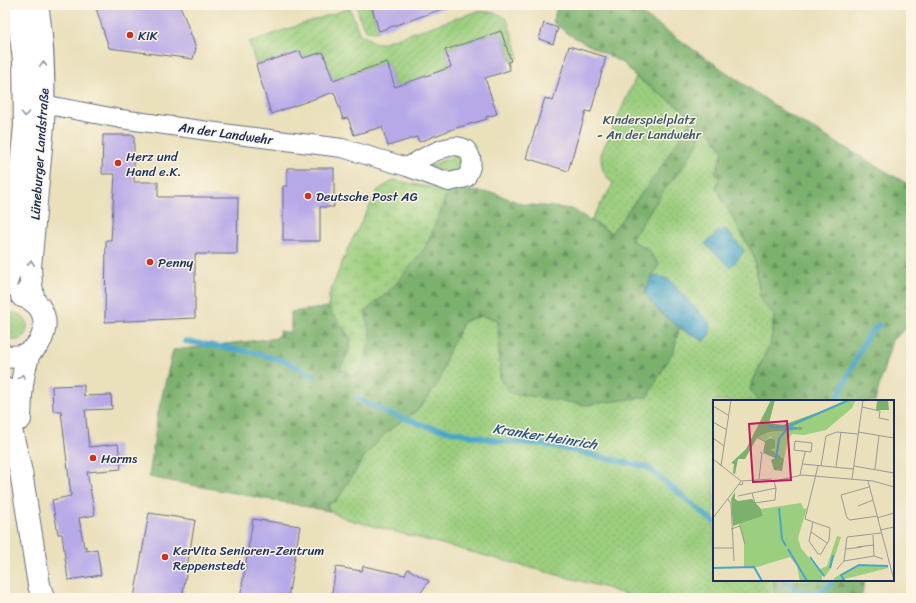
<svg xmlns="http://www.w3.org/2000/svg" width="916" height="603" font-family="Sriracha,sans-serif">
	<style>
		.grass { fill: url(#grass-dots); stroke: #5b7e6e }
		.forest { fill: url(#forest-firs); stroke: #4c7066 }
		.wetland { fill: url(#wetland-marsh); stroke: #5b7e6e }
		.garden { fill: url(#garden-furrows); stroke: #5b7e6e }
		.water { fill: url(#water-ripples); stroke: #326a94 }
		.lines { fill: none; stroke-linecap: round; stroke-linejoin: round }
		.stream { stroke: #4aa6c9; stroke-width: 5.5 }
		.building { fill: #b7a9e8 }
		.minor-casing { stroke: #636d7f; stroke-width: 20 }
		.major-casing { stroke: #636d7f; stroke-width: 24 }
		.minor { stroke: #fff; stroke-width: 18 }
		.major { stroke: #fff; stroke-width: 22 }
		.oneway { stroke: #8d97ae }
		.poi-dot { fill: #c8321e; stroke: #fcf5e5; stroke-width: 1.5 }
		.labels { text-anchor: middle; stroke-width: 3; stroke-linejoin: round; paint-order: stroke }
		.poi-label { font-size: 13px; fill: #1b2f5e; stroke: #fcf5e5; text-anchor: start }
		.park-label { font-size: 13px; fill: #3b5766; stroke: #fcf5e5 }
		.street-label { font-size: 13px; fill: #1b2f5e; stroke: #fcf5e5 }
		.water-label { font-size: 14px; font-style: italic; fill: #2b5983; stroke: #fcf5e5 }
		.inset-river { fill: none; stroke: #4aa6c9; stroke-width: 2 }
		.inset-road { fill: none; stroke: #979996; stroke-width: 1 }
		.view { fill: #c2185b; fill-opacity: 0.15; stroke: #c2185b; stroke-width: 2 }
		.inset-edge { fill: none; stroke: #1b2f5e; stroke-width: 2 }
	</style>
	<defs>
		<pattern id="grass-dots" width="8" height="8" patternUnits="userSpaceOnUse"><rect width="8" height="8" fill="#9bce7e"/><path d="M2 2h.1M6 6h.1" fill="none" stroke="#85b16f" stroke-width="1.8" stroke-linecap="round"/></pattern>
		<pattern id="forest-firs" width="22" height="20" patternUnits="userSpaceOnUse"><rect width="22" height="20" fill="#7cb16d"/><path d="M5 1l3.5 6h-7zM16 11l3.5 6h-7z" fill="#65905d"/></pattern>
		<pattern id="wetland-marsh" width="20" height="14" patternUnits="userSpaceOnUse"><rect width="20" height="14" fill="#9bce7e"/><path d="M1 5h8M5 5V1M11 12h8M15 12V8" fill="none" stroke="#85b16f"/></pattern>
		<pattern id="garden-furrows" width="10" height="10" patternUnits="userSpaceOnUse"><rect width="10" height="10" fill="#9bce7e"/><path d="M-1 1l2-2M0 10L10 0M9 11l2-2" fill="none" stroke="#85b16f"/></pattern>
		<pattern id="water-ripples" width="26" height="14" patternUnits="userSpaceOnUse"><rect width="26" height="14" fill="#4aa6c9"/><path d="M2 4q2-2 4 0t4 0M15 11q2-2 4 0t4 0" fill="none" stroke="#3d88a6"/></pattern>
	</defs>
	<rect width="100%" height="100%" fill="#fcf5e5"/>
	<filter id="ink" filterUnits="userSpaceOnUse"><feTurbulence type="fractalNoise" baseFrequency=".025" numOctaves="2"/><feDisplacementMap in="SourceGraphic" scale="8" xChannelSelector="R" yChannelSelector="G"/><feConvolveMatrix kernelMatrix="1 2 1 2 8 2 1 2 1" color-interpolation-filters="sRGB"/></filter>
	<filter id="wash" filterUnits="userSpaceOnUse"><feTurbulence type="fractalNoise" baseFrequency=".012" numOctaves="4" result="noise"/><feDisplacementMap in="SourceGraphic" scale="16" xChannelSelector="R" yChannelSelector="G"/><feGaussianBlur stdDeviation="0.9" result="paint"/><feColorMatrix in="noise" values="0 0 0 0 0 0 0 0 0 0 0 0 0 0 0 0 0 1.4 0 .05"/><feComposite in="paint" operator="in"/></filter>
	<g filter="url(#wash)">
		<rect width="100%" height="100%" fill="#eae0bc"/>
		<g class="grass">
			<path d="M636 77 693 117 658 172 611 233 591 220 613 184C603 173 601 169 601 154Z"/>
			<path d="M707 126 723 151 716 172 719 179 716 188 753 254 761 301 774 315 771 341 750 388 757 401H714V580H773L775 595 778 598H632L630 596 603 587 347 519 329 511 327 504 336 501 365 456 384 434 421 407 439 382 448 353 464 321 481 316 498 320 500 379 674 350 679 328 704 341 659 276 652 277 659 264 647 249 631 240 662 193 687 161Z"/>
			<path d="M454 156 461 157 464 165 459 171 451 174 427 167Z"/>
			<path d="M9 313C37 311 30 350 5 338V316Z"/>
		</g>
		<g class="forest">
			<path d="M554 5H629L784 112 911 186V325L892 340 875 401H757L750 388 771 341 774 315 761 301 753 254 716 188 719 179 716 173 723 151 707 127 687 161 662 193 631 240 647 249 659 264 652 277 645 293 659 311 679 328 674 350 647 397 586 405 510 393 500 379 498 320 481 316 464 321 448 353 439 382 421 407 384 434 365 456 336 501 327 504 329 511 149 477 158 413 173 350 277 338 280 331 291 333V312L330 307 331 312 351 338 349 350 339 371 340 369 354 376 371 337 365 312 394 286 425 248 440 213 448 189 494 193 522 204 572 209 611 233 658 172 693 117 636 77 624 64 568 34 553 22 557 7Z"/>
			<path d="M773 580H865L861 598H778L775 595Z"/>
		</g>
		<path class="wetland" d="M394 180 422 186 448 189 440 213 425 248 394 286 365 312 371 337 361 369 354 376 340 369 350 350 351 338 331 312 329 306V295L348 248 378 190Z"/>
		<g class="garden">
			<path d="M356 5H371L379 31C361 36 361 19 356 5Z"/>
			<path d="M350 8 360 35H363L375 43H381L478 11C488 12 499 12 507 19L519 57 511 61 504 38 500 39 498 32 445 50 451 68 395 87 387 62 333 80 323 52 277 67 274 59 256 65 249 42Z"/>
		</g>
		<g class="water">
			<path d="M726 229 744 251 736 262 730 267 705 244 720 230Z"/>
			<path d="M659 276 668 279 709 322C711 330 711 336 704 341 681 329 659 316 645 293L652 277Z"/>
		</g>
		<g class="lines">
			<g class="stream">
				<path d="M185 341 251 352 284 361 315 376"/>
				<path d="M357 398 385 412 426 426 498 441 542 444 647 467 714 522"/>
				<path d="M836 401 868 335 879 325"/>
				<path d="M784 580 805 598"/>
				<path d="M798 598 796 591C815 593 821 596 834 580"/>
			</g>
		</g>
		<g id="blocks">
			<g class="building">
				<path d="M95 5H180L196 48 193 59 109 48Z"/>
				<path d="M371 5H447L448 7 379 31Z"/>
				<path d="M544 23 558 28 553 44 539 39Z"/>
				<path d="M501 31 511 61 508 62 510 70 485 78 497 114 486 117 487 119 453 129 419 142 417 137 388 146 382 127 354 135 348 118 343 119 334 92 271 114 256 65 300 51 303 58 323 52 333 80 387 62 395 87 451 67 445 50Z"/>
				<path d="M569 46 606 57 591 112 586 111 568 171 526 158 545 98 553 101Z"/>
				<path d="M103 135H134V182H158V197H238L237 254H195V318L105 322 106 240H111L115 174H102Z"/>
				<path d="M287 168H334V207H320V241H283V186H287Z"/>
				<path d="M84 385V396L111 395 112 409 85 410 89 447 118 444 121 469 87 472 95 515 79 518 84 547 86 546V551L97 549 101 575 68 580 62 534H58L52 500 71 496 61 411H53L52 386Z"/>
				<path d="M149 513 195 520 182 598H134Z"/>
				<path d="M253 519 300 526 288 598H240Z"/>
				<path d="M363 566 405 575 408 569 429 581 417 598H331L336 567 362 571Z"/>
			</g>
		</g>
	</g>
	<g filter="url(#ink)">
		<use href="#blocks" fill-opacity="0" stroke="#636d7f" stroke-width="1"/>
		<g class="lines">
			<defs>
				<path id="minor" d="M43 104 121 119 230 134 342 148 407 167 449 182 466 178C470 170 474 163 470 155 461 133 420 159 407 167"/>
				<g id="major">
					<path d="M5 286 11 267 25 126 24 60 17 5"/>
					<path d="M34 302 31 285 30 267 43 126C44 86 44 45 37 5"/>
					<path d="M5 356C47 364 60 305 22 296"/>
					<path d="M5 389 11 430 21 472 39 585 43 598"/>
					<path d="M20 419C21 394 21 377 29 353"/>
				</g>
			</defs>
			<use href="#minor" class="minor-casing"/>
			<use href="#major" class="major-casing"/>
			<use href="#minor" class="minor"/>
			<use href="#major" class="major"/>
		</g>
		<defs><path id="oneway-chevron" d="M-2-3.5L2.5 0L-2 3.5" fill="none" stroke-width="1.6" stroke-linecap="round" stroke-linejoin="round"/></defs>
		<g class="oneway">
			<use href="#oneway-chevron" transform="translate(43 64) rotate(-92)"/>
			<use href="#oneway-chevron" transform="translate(25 114) rotate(89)"/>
			<use href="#oneway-chevron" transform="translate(31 263) rotate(-87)"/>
			<use href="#oneway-chevron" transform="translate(22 377) rotate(-80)"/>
		</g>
	</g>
	<g class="poi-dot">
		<circle cx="130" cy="35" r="4"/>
		<circle cx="118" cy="163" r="4"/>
		<circle cx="308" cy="196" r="4"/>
		<circle cx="150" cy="262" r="4"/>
		<circle cx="93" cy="458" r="4"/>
		<circle cx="165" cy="557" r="4"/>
	</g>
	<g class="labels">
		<g class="poi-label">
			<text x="138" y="40">KiK</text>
			<text x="126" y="161">Herz und<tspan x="126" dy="15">Hand e.K.</tspan></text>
			<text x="316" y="201">Deutsche Post AG</text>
			<text x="158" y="267">Penny</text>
			<text x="101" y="463">Harms</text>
			<text x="173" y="555">KerVita Senioren-Zentrum<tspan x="173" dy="15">Reppenstedt</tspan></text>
		</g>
		<g class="park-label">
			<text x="649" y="124">Kinderspielplatz<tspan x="649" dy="15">- An der Landwehr</tspan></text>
		</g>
		<g class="street-label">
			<text transform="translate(226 133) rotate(8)" y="5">An der Landwehr</text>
			<text transform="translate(39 154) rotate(-86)" y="5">Lüneburger Landstraße</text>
		</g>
		<g class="water-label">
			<text transform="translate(545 436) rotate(9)" y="5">Kranker Heinrich</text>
		</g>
	</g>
	<g transform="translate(713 400)">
		<rect width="181" height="181" fill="#eae0bc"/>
		<path d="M139 0H143L139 8 113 30 91 35 79 34 75 40 71 59 58 51 61 49 58 36 52 41 45 37 56 32 89 30 85 26H78ZM88 103 91 109 94 108 85 138 88 148 109 174V181H87L84 166 77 157 41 168H31V144L26 124 50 116 48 109ZM124 136 128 137 118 168 111 178 107 169 114 166ZM146 165 175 166V168L144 176 139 168Z" fill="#9bce7e"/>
		<path d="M58 0H62L56 23 70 25 139 0 79 26 89 27V30L56 32 45 37 52 41 57 38 62 40V48L58 50 71 59 69 71 61 70 58 60 62 58 50 53 52 42 44 38 32 59H25L22 74 20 73 21 64 18 63 33 49ZM175 0 176 10H163L164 1ZM22 92V99L25 101 39 99 48 109 50 116 20 126 18 99Z" fill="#7cb16d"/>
		<path d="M139 168 144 176 122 181 121 178Z" fill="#9bce7e"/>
		<path class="inset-river" d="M56 25 62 28 72 26 74 29 84 28M63 58 66 39 76 26 136 0M66 108 69 139 73 146M75 149 94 181M97 157 111 176M0 168 41 167 49 181M117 168 120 155M127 181 131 180 128 175 146 165 175 166"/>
		<path class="inset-road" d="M0 6 15 15M149 7 167 11 166 18 176 20M0 22 14 30M145 32 181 38M0 38 11 46M82 41 99 43 98 52 81 50ZM0 59 28 81M90 64 140 69M8 66 18 0M108 66 113 36 124 32 145 34M141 66 181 73M123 67 128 32M162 69 166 35M87 75 92 52M46 79 49 53 47 52M139 79 150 0M62 81 89 75 160 81 181 87M155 81 181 180M30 82 29 85 26 84 28 81 59 79M156 87 128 95 134 118 137 120 164 116M39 93 42 103 62 100 63 88M25 96 63 88 61 82M15 99 18 104 21 161M145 106 160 100M0 118 26 84M164 118 181 113M100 122 96 141 105 154H108L116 140 117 128 92 119 105 66M18 129 27 126 32 144M167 130 181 127M98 132 114 143M160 135 161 156M144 147 161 145M0 148H20M133 149 149 147M131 161 161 156 170 159M124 169 131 161 134 137 168 133"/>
		<path class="view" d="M74 21 78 80 40 82 36 24Z"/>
		<rect width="181" height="181" class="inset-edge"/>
	</g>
	<rect width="916" height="603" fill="none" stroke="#fcf5e5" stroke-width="20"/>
</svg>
